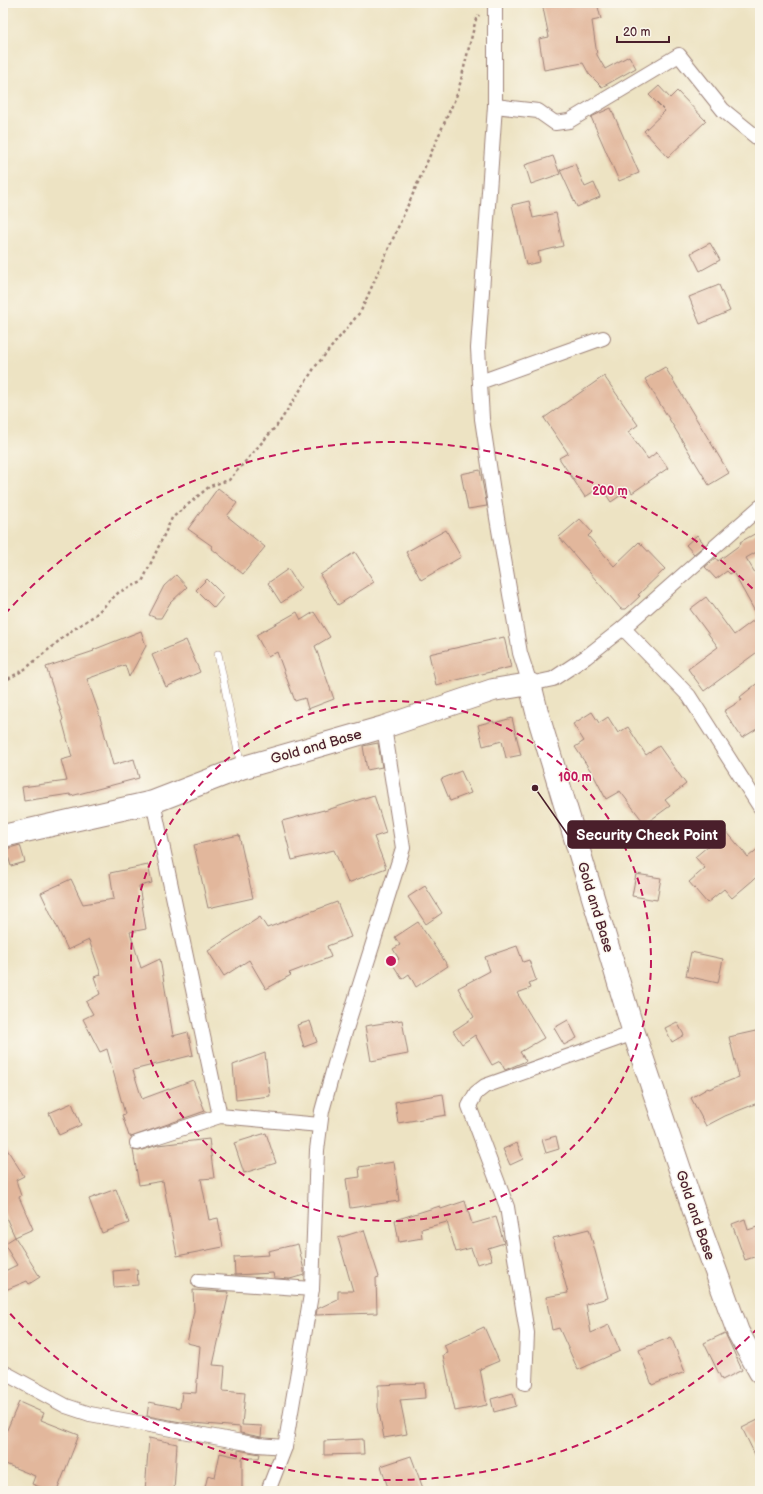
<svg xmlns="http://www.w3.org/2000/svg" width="763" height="1494" font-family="'Balsamiq Sans',sans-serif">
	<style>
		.building { fill: #e2b79c }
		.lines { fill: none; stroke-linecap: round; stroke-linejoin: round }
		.service-casing { stroke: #9c8177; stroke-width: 8 }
		.minor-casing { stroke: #9c8177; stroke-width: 16 }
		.primary-casing { stroke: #9c8177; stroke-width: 24 }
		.path { stroke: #9c8177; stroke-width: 2.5; stroke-dasharray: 3 3; stroke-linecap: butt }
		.service { stroke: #fff; stroke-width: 7 }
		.minor { stroke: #fff; stroke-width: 14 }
		.primary { stroke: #fff; stroke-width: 22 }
		.ring { fill: none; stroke: #c2185b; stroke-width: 2; stroke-dasharray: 7 5 }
		.labels { text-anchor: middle; stroke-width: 3; stroke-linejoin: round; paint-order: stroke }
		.street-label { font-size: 14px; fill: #4a1f2b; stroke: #fbf7ec }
		.centre { fill: #c2185b; stroke: #fbf7ec; stroke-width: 2 }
		.ring-label { font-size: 12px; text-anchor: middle; font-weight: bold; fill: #c2185b; stroke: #fbf7ec; stroke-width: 3; stroke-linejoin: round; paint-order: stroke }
		.leader { fill: none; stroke: #4a1f2b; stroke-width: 1.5 }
		.callout-dot { fill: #4a1f2b; stroke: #fbf7ec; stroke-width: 1.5 }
		.callout { fill: #4a1f2b; stroke: #4a1f2b; stroke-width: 1.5 }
		.callout-label { font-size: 15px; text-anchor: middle; font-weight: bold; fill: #fff }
	</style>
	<rect width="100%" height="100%" fill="#fbf7ec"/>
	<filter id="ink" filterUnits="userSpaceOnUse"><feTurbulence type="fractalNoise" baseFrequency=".025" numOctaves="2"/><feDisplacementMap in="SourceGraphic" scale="8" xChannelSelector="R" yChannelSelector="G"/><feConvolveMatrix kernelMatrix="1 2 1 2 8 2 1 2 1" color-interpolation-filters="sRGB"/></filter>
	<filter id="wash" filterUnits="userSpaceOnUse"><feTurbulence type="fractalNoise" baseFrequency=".012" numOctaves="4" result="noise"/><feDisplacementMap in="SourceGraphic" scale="16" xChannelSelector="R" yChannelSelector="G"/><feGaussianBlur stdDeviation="0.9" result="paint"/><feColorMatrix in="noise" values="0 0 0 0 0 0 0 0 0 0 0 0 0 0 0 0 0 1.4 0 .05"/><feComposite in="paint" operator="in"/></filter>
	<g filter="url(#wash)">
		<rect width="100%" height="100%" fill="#ede3c3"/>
		<g id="blocks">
			<g class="building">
				<path d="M542 3H597L601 19 592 21 597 55 605 69 629 56 636 68 602 87 589 74 583 63 544 70 539 39 549 37Z"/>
				<path d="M659 86 670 98 677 91 706 121 668 157 644 131 665 111 649 95Z"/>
				<path d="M611 108 639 173 619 181 591 117Z"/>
				<path d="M553 156 560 174 531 184 525 165Z"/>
				<path d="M575 164 585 187 594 183 600 197 577 207 560 170Z"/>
				<path d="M529 201 533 218 556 213 563 246 538 252 540 262 526 265 512 205Z"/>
				<path d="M710 243 720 260 700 271 691 253Z"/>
				<path d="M719 285 730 311 700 324 689 297Z"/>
				<path d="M665 367 729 473 709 485 645 379Z"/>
				<path d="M604 376 638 425 628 432 648 459 657 452 668 468 632 493 630 489 611 502 601 487 585 497 559 458 568 453 544 418Z"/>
				<path d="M480 470 487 506 468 509 461 474Z"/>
				<path d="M218 488 237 503 227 516 265 547 243 574 211 548 212 546 188 529Z"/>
				<path d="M580 519 592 532 588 536 614 566 639 542 665 569 638 595 640 596 626 609H621L559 537Z"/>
				<path d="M446 530 461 557 421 580 406 552Z"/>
				<path d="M760 531V550L746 558 760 581V650L704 691 688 669 718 647 690 609 706 597 734 635 758 617 733 572 730 574 727 571 716 579 705 567 716 558 718 561 741 544 740 542Z"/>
				<path d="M697 535 705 545 694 554 686 545Z"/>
				<path d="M355 552 374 582 338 605 320 575Z"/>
				<path d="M288 569 301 589 281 603 268 583Z"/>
				<path d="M176 575 187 587 170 603 161 618H156L149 615 164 586Z"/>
				<path d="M207 579 224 596 214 608 196 590Z"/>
				<path d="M297 612 301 620 314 612 330 637 315 646 334 699 308 709 305 698 295 701 277 652 268 657 256 635Z"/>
				<path d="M141 631 146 646 129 677 125 665 87 679 98 710 113 765 134 759 139 778 71 796 70 794 24 801 22 787 67 781 61 760 72 757 62 720 63 719 46 667 94 651 93 650Z"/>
				<path d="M504 637 511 667 436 685 429 654Z"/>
				<path d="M186 640 200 672 166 687 152 655Z"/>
				<path d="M760 681V727L742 738 724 711 742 700 740 697Z"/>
				<path d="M592 712 599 723 608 717 618 733 628 727 646 755 659 746 686 784 665 800 670 806 645 824 620 791 606 799 594 776 575 747 584 741 573 724Z"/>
				<path d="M512 718 521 755 506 758 502 741 483 746 478 725 493 721 494 723Z"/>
				<path d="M378 743 382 767 367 770 363 746Z"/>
				<path d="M461 771 471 793 450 801 441 779Z"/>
				<path d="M374 795 386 833 374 837 386 868 348 883 334 850 292 860 282 821 324 810V811Z"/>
				<path d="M726 831 748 857 760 847V874L732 898 724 889 707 903 689 882 705 868 695 857Z"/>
				<path d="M239 835 253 898 208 908 194 845Z"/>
				<path d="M20 845 25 862 11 866 6 849Z"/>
				<path d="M148 865 152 883 139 886 146 929 130 932 141 968 160 959 173 1036 188 1032 193 1055 133 1070 142 1099 193 1080 205 1111 131 1137V1136H129L122 1115 125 1114 107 1049 100 1052 83 1019 93 1014 86 1002 100 994 94 977 101 975 89 940 68 950 41 893 71 879 83 904 114 899 110 873Z"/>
				<path d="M636 874 661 878 657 900 632 896Z"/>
				<path d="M425 886 442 913 426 924 408 897Z"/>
				<path d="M337 902 351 937 327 946 331 957 289 973 291 975 266 989 249 960 224 976 208 951 260 917 267 928Z"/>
				<path d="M418 922 448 966 416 987 409 974 402 979 392 963 399 959 393 949 400 945 395 937Z"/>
				<path d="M517 946 523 962 529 960 536 980 529 983 531 988 517 993 544 1038 520 1052 526 1061 505 1070 500 1061 492 1065 475 1035 462 1044 453 1031 474 1017 458 988 490 971 485 957Z"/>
				<path d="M691 952 723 959 718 983 686 976Z"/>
				<path d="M402 1020 408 1054 371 1061 365 1026Z"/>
				<path d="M568 1020 577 1038 564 1045 554 1028Z"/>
				<path d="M310 1021 317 1042 304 1047 297 1025Z"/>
				<path d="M677 1022 684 1035 672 1042 665 1028Z"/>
				<path d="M760 1030V1102L725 1116 706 1126 691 1098 708 1088 709 1089 739 1077 729 1037Z"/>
				<path d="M265 1053 270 1096 236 1100 233 1065Z"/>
				<path d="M443 1094 446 1115 398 1123 395 1102Z"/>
				<path d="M72 1103 81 1125 59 1135 49 1113Z"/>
				<path d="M266 1133 276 1163 244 1173 234 1143Z"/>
				<path d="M556 1136 559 1149 546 1153 542 1140Z"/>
				<path d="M209 1139 214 1178 201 1179 209 1220 218 1218 223 1247 177 1256 163 1181 139 1185 133 1150 139 1151 158 1145Z"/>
				<path d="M3 1143 24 1176 16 1180 21 1196 19 1197 33 1229 15 1237 3 1211Z"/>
				<path d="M517 1143 523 1159 510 1165 503 1149Z"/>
				<path d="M394 1162 399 1201 350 1208 346 1179 360 1177 359 1167Z"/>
				<path d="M116 1189 129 1223 102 1233 89 1199Z"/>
				<path d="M465 1201 472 1224 496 1217 504 1243 488 1248 492 1260 477 1264 471 1248 456 1252 447 1222 421 1229 422 1238 399 1242 395 1220 440 1206 441 1209Z"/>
				<path d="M745 1219 748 1230 760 1226V1255L745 1260 732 1224Z"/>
				<path d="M589 1229 608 1298 586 1304 591 1333 609 1325 620 1351 578 1370 559 1328 552 1330 546 1297 568 1293 553 1238Z"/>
				<path d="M364 1230 379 1277 376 1278 377 1313 316 1315 317 1309 338 1299V1291H353L338 1238Z"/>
				<path d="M15 1237 40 1277 29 1284 27 1281 3 1291V1272L17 1265 4 1244Z"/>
				<path d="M298 1244 304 1270V1275L290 1279 274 1278 273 1273 235 1275 234 1257 269 1255 268 1251Z"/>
				<path d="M137 1269 138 1285 114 1287 113 1271Z"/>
				<path d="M193 1290 229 1292 213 1365 225 1366 223 1391 245 1393 242 1425 262 1426 261 1437 240 1433V1427L181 1422 147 1416 149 1402 180 1408 182 1392 196 1393 200 1346 187 1343 194 1311Z"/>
				<path d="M484 1327 499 1361 480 1369 487 1405 455 1411 443 1355 448 1353 444 1345Z"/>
				<path d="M725 1333 742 1370 722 1380 704 1343Z"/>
				<path d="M671 1337 685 1372 652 1385 639 1350Z"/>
				<path d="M424 1383 425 1398 400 1400 407 1434 384 1438 378 1407V1385Z"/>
				<path d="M513 1393 516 1406 494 1412 491 1399Z"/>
				<path d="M19 1402 44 1413 41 1420 79 1435 57 1491H50L32 1484 35 1476 3 1463V1439Z"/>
				<path d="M760 1419V1465L742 1428Z"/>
				<path d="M149 1438 177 1444 174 1491H145Z"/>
				<path d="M363 1439 364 1454 324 1455V1441Z"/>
				<path d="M238 1450 260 1454 259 1458H242V1491H204L208 1475 215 1477 220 1453 238 1457Z"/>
				<path d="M411 1456 424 1491H389L381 1466Z"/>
			</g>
		</g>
	</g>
	<g filter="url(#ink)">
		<use href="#blocks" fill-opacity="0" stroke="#9c8177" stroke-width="1"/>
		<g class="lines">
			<defs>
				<path id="service" d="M218 654 241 766"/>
				<g id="minor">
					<path d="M495 3V106L478 348 482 419 497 518 520 653 530 684 553 679 586 657 623 628 760 507"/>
					<path d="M495 106 538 111 555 123 569 121 679 55 723 110 760 140"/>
					<path d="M480 382 603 338"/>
					<path d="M623 628 689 696 760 807"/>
					<path d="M153 802 220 1116"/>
					<path d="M137 1143 220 1116 320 1125"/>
					<path d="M199 1281 312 1289"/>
					<path d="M3 1372 66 1406 90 1414 258 1445 285 1447"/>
					<path d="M525 1383 527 1333 507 1207 469 1106 476 1093 485 1086 634 1033"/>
					<path d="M268 1491 285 1447 312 1289 317 1150 322 1111 335 1064 403 848 384 727"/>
				</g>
				<path id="primary" d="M3 836 153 802 241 768 384 727 493 690 530 684 537 712 634 1033 695 1214 738 1332 760 1372"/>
			</defs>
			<use href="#service" class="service-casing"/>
			<use href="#minor" class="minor-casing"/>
			<use href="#primary" class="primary-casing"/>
			<path class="path" d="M3 682 25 669 71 631 94 616 119 592 142 582 172 518 210 486 229 480 279 423 315 367 361 311 458 92 476 19 479 15"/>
			<use href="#service" class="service"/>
			<use href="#minor" class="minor"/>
			<use href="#primary" class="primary"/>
		</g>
	</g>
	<g class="ring">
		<circle cx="391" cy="961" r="260"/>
		<path d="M758 1328A519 519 0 0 1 5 1308M5 614A519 519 0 0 1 758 594"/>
	</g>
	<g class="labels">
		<g class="street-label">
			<text transform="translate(316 746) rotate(-16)" y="5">Gold and Base</text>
			<text transform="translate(596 907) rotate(73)" y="5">Gold and Base</text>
			<text transform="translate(696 1215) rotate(71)" y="5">Gold and Base</text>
		</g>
	</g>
	<circle cx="391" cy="961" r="6" class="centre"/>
	<g class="ring-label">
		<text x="610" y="495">200 m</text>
		<text x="575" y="781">100 m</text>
	</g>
	<path class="leader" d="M535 788L568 835"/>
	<circle class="callout-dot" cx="535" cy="788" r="4"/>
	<rect class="callout" x="568" y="821" width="157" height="27" rx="4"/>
	<g class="callout-label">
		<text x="647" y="840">Security Check Point</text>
	</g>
	<rect width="763" height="1494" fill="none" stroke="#fbf7ec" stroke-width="16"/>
	<path d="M617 36v6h52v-6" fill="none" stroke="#4a1f2b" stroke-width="2"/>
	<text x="623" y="36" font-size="12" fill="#4a1f2b" stroke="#fbf7ec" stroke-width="3" paint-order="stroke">20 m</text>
</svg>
